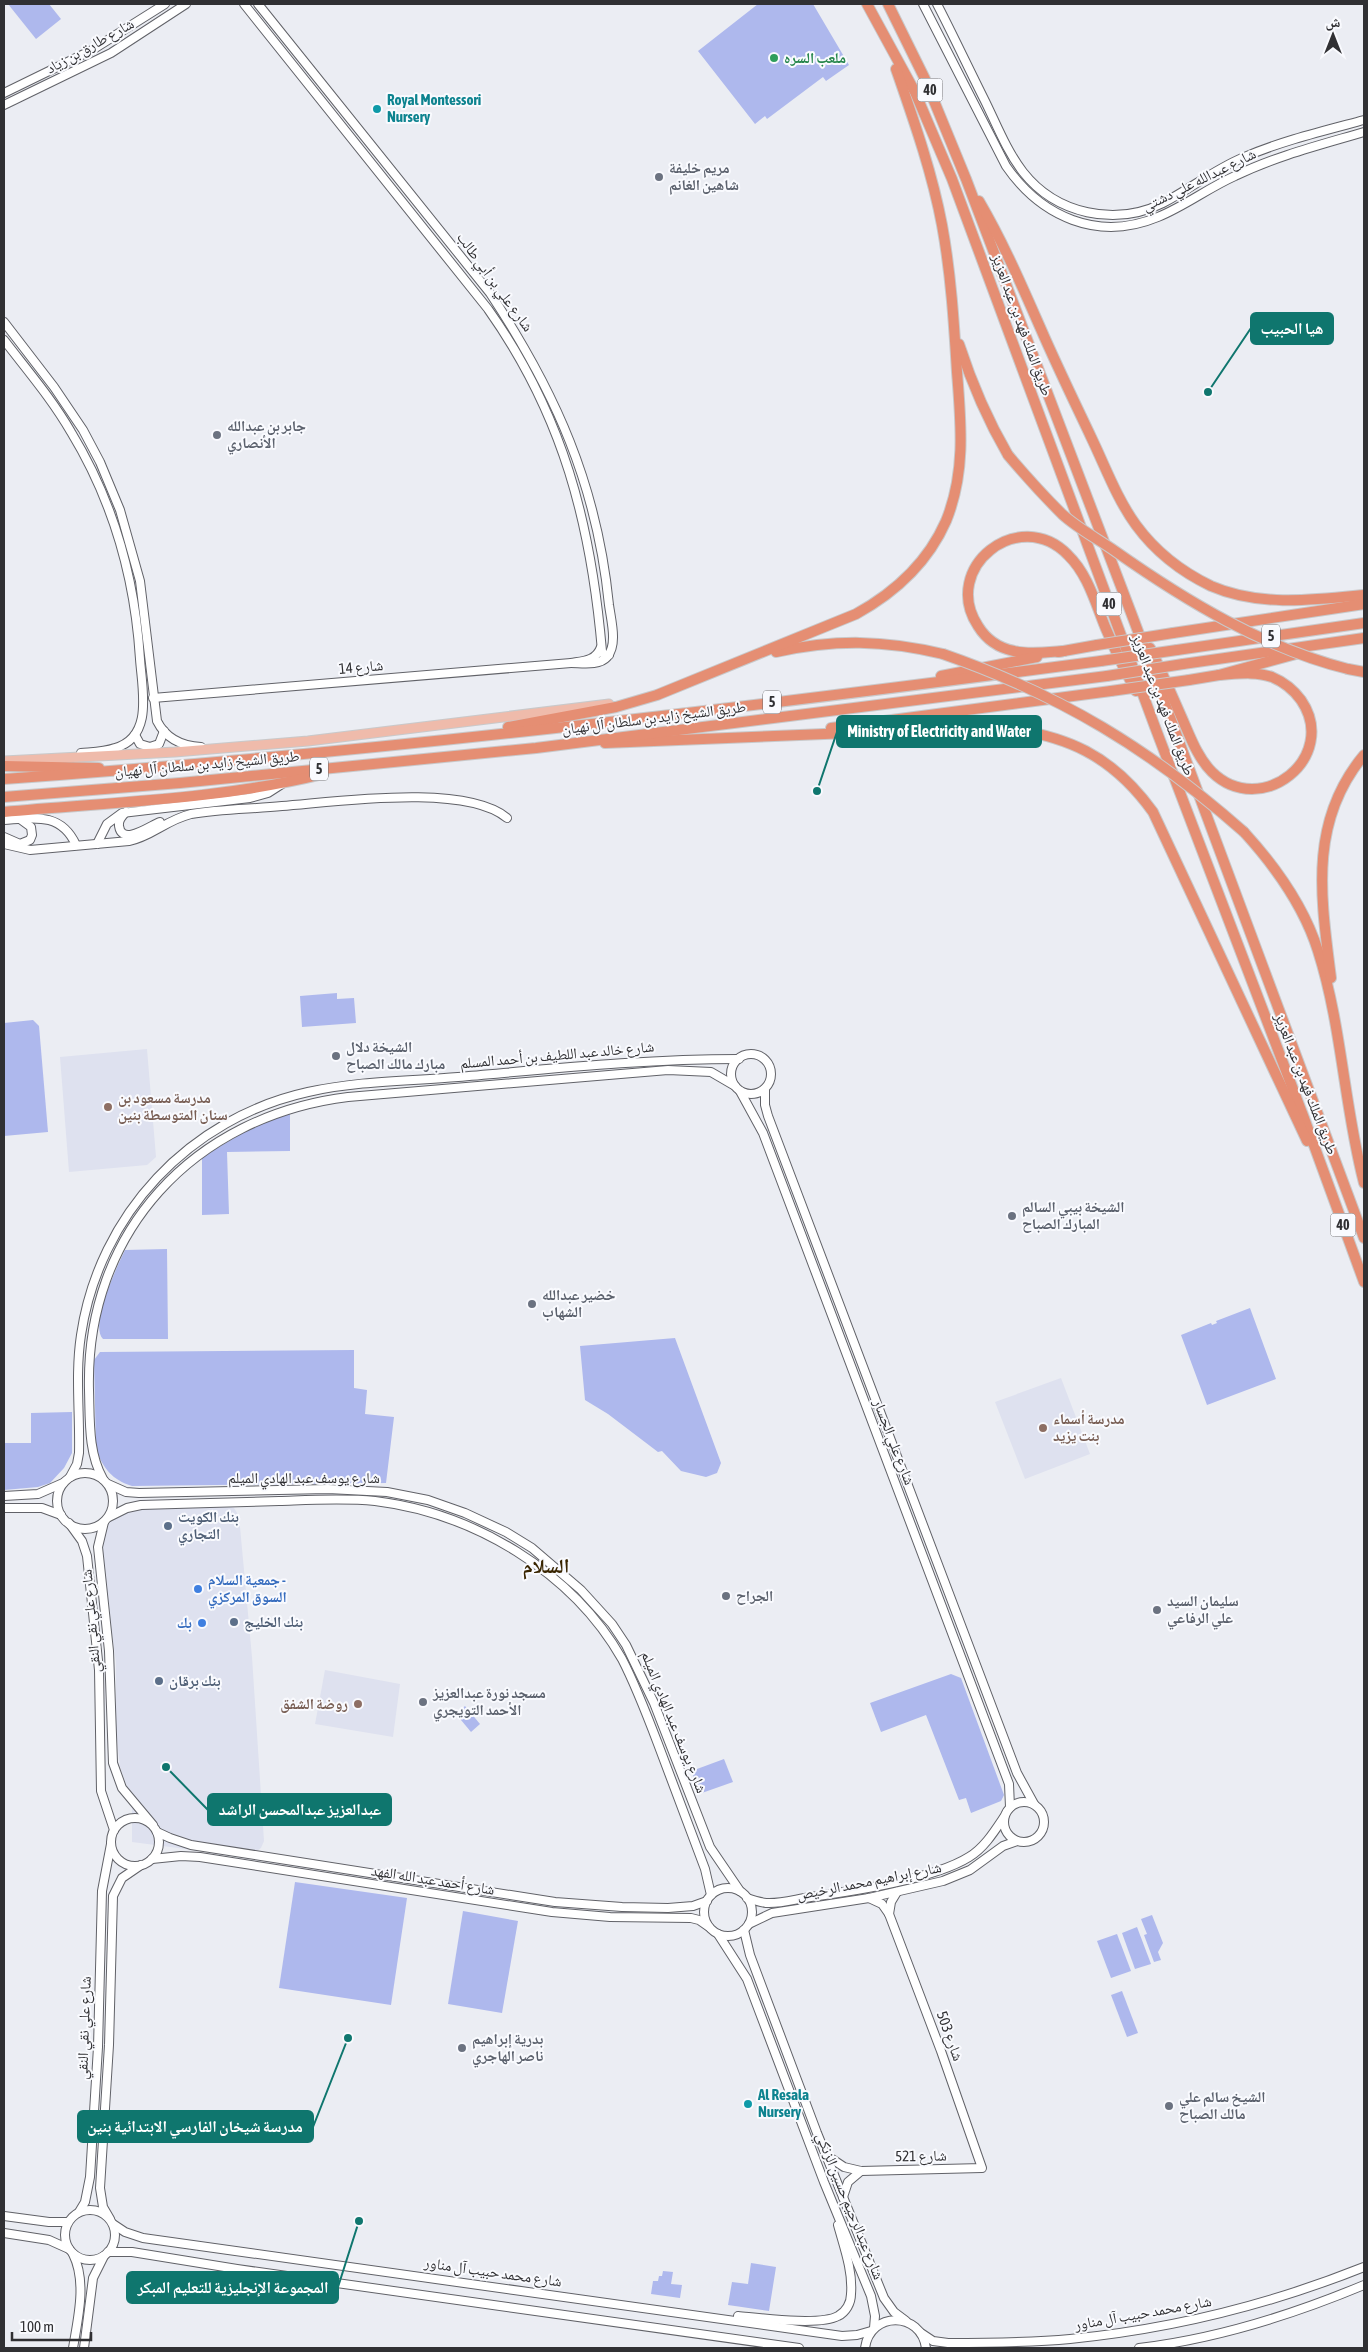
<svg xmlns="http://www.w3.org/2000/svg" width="1368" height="2352" font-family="'Asap Condensed','Noto Naskh Arabic',sans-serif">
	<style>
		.built { fill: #dee1ef }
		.green { fill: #aeb8ed }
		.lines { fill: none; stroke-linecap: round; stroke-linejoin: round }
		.secondary-casing { stroke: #616268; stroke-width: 10 }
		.primary-casing { stroke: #c9c9ca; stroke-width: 11 }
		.highway-casing { stroke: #c9c9ca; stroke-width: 12 }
		.secondary { stroke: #fff; stroke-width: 8 }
		.primary { stroke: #efbbab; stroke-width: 9 }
		.highway { stroke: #e58e73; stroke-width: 10 }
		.highway-bridge-casing { stroke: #c9c9ca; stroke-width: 12; stroke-linecap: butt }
		.highway-bridge { stroke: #e58e73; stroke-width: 10 }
		.leisure-dot { fill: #2e9e5b; stroke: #f9fafe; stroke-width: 2 }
		.culture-dot { fill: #0f9aa8; stroke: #f9fafe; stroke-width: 2 }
		.worship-dot { fill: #6b7280; stroke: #f9fafe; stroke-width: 2 }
		.education-dot { fill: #8d6e63; stroke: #f9fafe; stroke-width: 2 }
		.service-dot { fill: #5c6f8a; stroke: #f9fafe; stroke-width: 2 }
		.shop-dot { fill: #3f7fe0; stroke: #f9fafe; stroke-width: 2 }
		.labels { text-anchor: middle; stroke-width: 4; stroke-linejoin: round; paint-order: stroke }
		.shield { fill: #f9fafe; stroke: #6c6d70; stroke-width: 1 }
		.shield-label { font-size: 14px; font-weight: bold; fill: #303033 }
		.street-label { font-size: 15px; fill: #303033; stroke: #f9fafe }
		.leisure-label { font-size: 15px; font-weight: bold; fill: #27864d; stroke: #f9fafe; text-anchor: start }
		.culture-label { font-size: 15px; font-weight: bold; fill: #0d838f; stroke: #f9fafe; text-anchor: start }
		.worship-label { font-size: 15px; font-weight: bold; fill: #5b616d; stroke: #f9fafe; text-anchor: start }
		.education-label { font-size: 15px; font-weight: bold; fill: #785e54; stroke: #f9fafe; text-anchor: start }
		.service-label { font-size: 15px; font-weight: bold; fill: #4e5e75; stroke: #f9fafe; text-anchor: start }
		.shop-label { font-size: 15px; font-weight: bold; fill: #366cbe; stroke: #f9fafe; text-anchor: start }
		.district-label { font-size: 20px; font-weight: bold; fill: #392500; stroke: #f9fafe }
		.leader { fill: none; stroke: #0f766e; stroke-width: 2 }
		.callout-dot { fill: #0f766e; stroke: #f9fafe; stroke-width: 2 }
		.callout { fill: #0f766e; stroke: #0f766e; stroke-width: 2 }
		.callout-label { font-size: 16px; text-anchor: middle; font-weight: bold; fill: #fff }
	</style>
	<rect width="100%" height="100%" fill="#ebedf3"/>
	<g class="built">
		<path d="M147 1049 156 1157 147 1165 69 1172 60 1057Z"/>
		<path d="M1061 1378 1090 1454 1025 1479 995 1402Z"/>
		<path d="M227 1506 234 1508 239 1516 252 1657 264 1841 261 1848 254 1853 201 1851 132 1842V1800L120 1767 116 1729V1662L99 1545 102 1531 109 1521 119 1514 137 1509Z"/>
		<path d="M325 1670 400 1684 393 1737 315 1724Z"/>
	</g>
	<g class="green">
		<path d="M8 4H49L61 19 36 39Z"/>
		<path d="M758 4H813L849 65 826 81 823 77 767 119 765 116 755 124 698 51Z"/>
		<path d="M337 993V999L354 998 356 1023 302 1027 300 996Z"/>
		<path d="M33 1020 39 1026 48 1132 4 1136V1023Z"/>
		<path d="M290 1112V1151L227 1152 229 1214 202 1215V1157L256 1125Z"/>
		<path d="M167 1249 168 1339H103C89 1325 117 1267 125 1250Z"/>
		<path d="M1250 1308 1276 1379 1207 1405 1181 1335 1211 1323 1212 1325 1217 1323 1216 1321Z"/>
		<path d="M675 1338 721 1463 717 1473 706 1477 681 1471 662 1451 658 1452 608 1414 585 1400 580 1346Z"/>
		<path d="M354 1350V1388L367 1390 365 1414 394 1417 386 1483 132 1486C112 1480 103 1468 96 1449L94 1360 100 1352Z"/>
		<path d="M72 1412V1453L64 1468 50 1483 38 1487 4 1490V1443H31V1413Z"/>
		<path d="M951 1674 961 1678 1004 1795 1001 1801 971 1813 966 1798 959 1800 926 1715 881 1732 870 1703Z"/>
		<path d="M465 1706 480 1724 471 1732 456 1714Z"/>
		<path d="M724 1759 733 1782 699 1794 693 1776 697 1769Z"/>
		<path d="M295 1882 407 1898 391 2005 279 1988Z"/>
		<path d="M463 1911 518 1921 502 2013 448 2004Z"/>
		<path d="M1152 1915 1163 1943 1158 1952 1161 1960 1154 1962 1144 1935 1147 1934 1141 1919Z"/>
		<path d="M1137 1927 1151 1964 1135 1969 1122 1933Z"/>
		<path d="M1117 1934 1131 1971 1111 1978 1097 1941Z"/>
		<path d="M1122 1991 1138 2033 1127 2037 1111 1995Z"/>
		<path d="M751 2263 776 2267 769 2311 728 2305 732 2282 748 2284Z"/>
		<path d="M663 2271 673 2272 671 2284 682 2285 680 2298 651 2294 653 2281H658L659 2276H662Z"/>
	</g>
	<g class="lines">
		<defs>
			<g id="secondary">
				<path d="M244 4 488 309C563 415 591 523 602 651L604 655H609"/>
				<path d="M258 4 490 293C556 393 597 485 609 605 611 620 618 645 607 657 599 666 582 663 571 663"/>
				<path d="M923 4 1006 166C1041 217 1098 242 1158 217 1185 206 1208 188 1235 176 1276 156 1320 145 1364 132"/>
				<path d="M937 4C953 35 968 67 984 99 996 123 1006 150 1023 172 1056 214 1115 227 1163 203 1190 189 1214 170 1242 158 1281 141 1323 131 1364 120"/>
				<path d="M4 93 92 50 165 4"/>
				<path d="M4 105 111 53 186 4"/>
				<path d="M4 322 54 387 83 430 100 462 120 510 140 581 157 721C166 739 182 746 201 747"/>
				<path d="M4 340C27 370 52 399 71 432 113 501 135 579 140 659 142 689 154 737 115 748 104 752 92 752 81 753"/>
				<path d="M153 698 571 663C583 661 596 661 601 647"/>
				<path d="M135 735 140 744 150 747 159 744 164 731"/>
				<path d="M126 812C122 816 118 821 119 826 122 847 151 825 160 822"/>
				<path d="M4 820C34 818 61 812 76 845"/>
				<path d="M4 837 20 844 30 840 32 835 31 827 20 819"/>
				<path d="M4 844 30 850 129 841C151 837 166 820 191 814 221 809 252 809 282 806 336 802 465 783 507 818"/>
				<path d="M97 844 107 824 122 813 250 798 268 793 282 784"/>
				<circle cx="751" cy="1074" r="20"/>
				<path d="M765 1089V1105L768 1116 1017 1773 1034 1804"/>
				<path d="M740 1091 763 1133 1009 1784 1010 1807"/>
				<circle cx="85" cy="1501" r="28"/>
				<path d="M70 1477 77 1464 79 1453C80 1413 75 1374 81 1335 99 1214 190 1118 308 1092 357 1081 408 1081 458 1077 551 1069 644 1059 739 1059"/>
				<path d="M103 1479C88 1452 90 1421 89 1390 85 1232 194 1116 348 1097L668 1070 711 1072 735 1086"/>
				<path d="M108 1484 126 1492 139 1493 328 1489 387 1492 428 1500 465 1513 506 1532 532 1548 581 1590 612 1624 626 1645 654 1703 710 1847 740 1891"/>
				<path d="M4 1496 38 1494 63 1483"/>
				<path d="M4 1508H42L61 1515"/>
				<path d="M109 1517 127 1508 141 1505C187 1504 233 1502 279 1501 310 1500 343 1498 375 1501 473 1513 572 1571 622 1659 636 1686 647 1715 658 1744 673 1785 689 1827 705 1869L711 1895"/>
				<path d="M104 1522 98 1547 109 1651 113 1763 122 1788 153 1825"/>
				<path d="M69 1523 82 1541 87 1556 99 1670 101 1791 114 1830"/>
				<circle cx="1024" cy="1822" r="20"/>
				<circle cx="135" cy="1842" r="24"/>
				<path d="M157 1832 170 1838 191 1845 555 1902 622 1907 668 1908 693 1906 707 1901"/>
				<path d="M152 1859 181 1856 200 1857 552 1912 610 1917 691 1918 699 1920 709 1927"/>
				<circle cx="728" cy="1912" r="24"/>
				<path d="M747 1898C753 1900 759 1902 766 1903 781 1904 796 1899 811 1897 853 1891 934 1879 969 1857 984 1848 994 1832 1004 1817"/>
				<path d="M889 1914 891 1902 897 1892"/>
				<path d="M749 1924 772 1913 869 1898 943 1881 970 1870 1003 1846 1017 1841"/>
				<path d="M744 1930 750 1955 817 2133 884 2298 894 2312 906 2321"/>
				<path d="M718 1934 747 1979 824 2182 871 2296 875 2316 874 2328"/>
				<path d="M826 2155 844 2167 861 2171 982 2168 941 2051 889 1914 882 1904 869 1898"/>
				<path d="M843 2197 848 2182 861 2171"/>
				<circle cx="90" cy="2235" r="25"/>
				<path d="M79 2212 85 2202 90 2177 98 2047 102 1891 111 1844"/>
				<path d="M4 2216 49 2222H68"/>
				<path d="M110 2219 103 2207 100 2188 109 2045 113 1896 122 1878 141 1865"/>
				<path d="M113 2224 125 2232 143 2238 842 2336 857 2335 871 2331"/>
				<path d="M4 2233 49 2240 69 2249"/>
				<path d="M108 2252H132L237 2269 799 2348"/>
				<path d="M738 2316C760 2318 820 2326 838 2316 846 2312 851 2303 851 2294 853 2271 844 2247 838 2225"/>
				<path d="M921 2333 933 2341 948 2343C989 2343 1030 2343 1070 2339 1171 2329 1269 2305 1364 2267"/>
				<path d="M73 2348C78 2318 87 2282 73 2254"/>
				<path d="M84 2348 93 2278 104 2256"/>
				<path d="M865 2348C870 2311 921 2311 926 2348"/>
				<path d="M1139 2348C1216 2339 1292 2315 1364 2285"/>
			</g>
			<path id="primary" d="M4 761 175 752 308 741 609 704"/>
			<g id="highway">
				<path d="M867 4 915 92 952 179 1155 727 1304 1118 1364 1282"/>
				<path d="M888 4 925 79 966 179 1133 618 1364 1238"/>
				<path d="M979 201C1003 242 1021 284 1040 327 1056 364 1074 401 1091 437 1105 466 1117 499 1136 525 1155 551 1182 572 1211 586 1259 607 1314 600 1364 595"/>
				<path d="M959 344C972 384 987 419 1008 455"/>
				<path d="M1173 633 1364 604"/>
				<path d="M1150 648C1161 670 1171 693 1181 716 1190 736 1197 757 1212 772 1261 820 1340 757 1301 700 1293 689 1284 682 1272 677 1255 671 1236 674 1219 675"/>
				<path d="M1177 650 1364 623"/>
				<path d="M1064 651C1048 652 1030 655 1014 651 999 648 986 639 978 626 940 568 1019 505 1068 555 1088 574 1096 605 1106 629 1115 650 1125 671 1136 691"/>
				<path d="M776 652C836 639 884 640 943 654"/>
				<path d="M1058 652 1097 645"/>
				<path d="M1183 664 1364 638"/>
				<path d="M1348 669 1364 672"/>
				<path d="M941 676 1037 657"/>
				<path d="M1189 680 1219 675 1296 654"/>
				<path d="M508 727 616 707 657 695 856 614C894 593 928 562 946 521 966 472 961 423 957 372 954 323 951 274 942 225 932 172 914 121 896 69"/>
				<path d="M831 728 1111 691"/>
				<path d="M605 743 998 727C1067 735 1112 755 1153 812L1307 1141"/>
				<path d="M4 766 99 768"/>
				<path d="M4 779C371 753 736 709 1101 661"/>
				<path d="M4 797 180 783 536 748 1107 676"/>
				<path d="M4 812C111 802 218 800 323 774"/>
				<path d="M1244 832C1275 866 1304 906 1318 951 1342 1026 1344 1107 1364 1183"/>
				<path d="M1331 978C1321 898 1308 822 1364 755"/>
			</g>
		</defs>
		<use href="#secondary" class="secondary-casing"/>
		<use href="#primary" class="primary-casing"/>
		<use href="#highway" class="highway-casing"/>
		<use href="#secondary" class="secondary"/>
		<use href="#primary" class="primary"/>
		<use href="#highway" class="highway"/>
		<defs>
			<g id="highway-bridge">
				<path d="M1008 455C1025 475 1043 495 1062 514 1077 528 1098 539 1115 551 1186 601 1264 648 1348 669"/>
				<path d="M1097 645 1173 633"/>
				<path d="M943 654C1061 695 1150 749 1244 832"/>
				<path d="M1101 661 1177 650"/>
				<path d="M1107 676 1183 664"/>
				<path d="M1111 691 1189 680"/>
			</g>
		</defs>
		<use href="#highway-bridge" class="highway-bridge-casing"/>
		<use href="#highway-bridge" class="highway-bridge"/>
	</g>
	<circle class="leisure-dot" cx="774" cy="58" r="5"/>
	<g class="culture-dot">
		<circle cx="377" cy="109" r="5"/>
		<circle cx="748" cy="2104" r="5"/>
	</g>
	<g class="worship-dot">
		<circle cx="659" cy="177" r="5"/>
		<circle cx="217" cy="435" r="5"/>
		<circle cx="336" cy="1056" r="5"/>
		<circle cx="1012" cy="1216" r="5"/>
		<circle cx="532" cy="1304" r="5"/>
		<circle cx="726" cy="1596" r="5"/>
		<circle cx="1157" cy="1610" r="5"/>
		<circle cx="423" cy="1702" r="5"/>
		<circle cx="462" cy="2048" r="5"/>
		<circle cx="1169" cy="2106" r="5"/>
	</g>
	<g class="education-dot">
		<circle cx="108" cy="1107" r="5"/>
		<circle cx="1043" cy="1428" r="5"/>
		<circle cx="358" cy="1704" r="5"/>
	</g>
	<g class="service-dot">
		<circle cx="168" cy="1526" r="5"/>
		<circle cx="234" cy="1622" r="5"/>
		<circle cx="159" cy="1681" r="5"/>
	</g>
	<g class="shop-dot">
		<circle cx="198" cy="1589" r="5"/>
		<circle cx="202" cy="1623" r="5"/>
	</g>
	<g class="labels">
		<g class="shield">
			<rect x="917.5" y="78.5" width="25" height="23" rx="4"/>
			<rect x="1096.5" y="592.5" width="25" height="23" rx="4"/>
			<rect x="1262" y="624.5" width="18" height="23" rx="4"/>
			<rect x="763" y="690.5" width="18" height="23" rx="4"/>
			<rect x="310" y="757.5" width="18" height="23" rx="4"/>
			<rect x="1330.5" y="1213.5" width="25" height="23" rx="4"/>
		</g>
		<g class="shield-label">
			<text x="930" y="95">40</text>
			<text x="1109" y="609">40</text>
			<text x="1271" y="641">5</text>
			<text x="772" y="707">5</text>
			<text x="319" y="774">5</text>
			<text x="1343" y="1230">40</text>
		</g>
		<g class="street-label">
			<text transform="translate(90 46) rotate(-29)" y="5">شارع طارق بن زياد</text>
			<text transform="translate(1199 180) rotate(-26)" y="5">شارع عبدالله علي دشتي</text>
			<text transform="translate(495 282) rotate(54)" y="5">شارع علي بن أبي طالب</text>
			<text transform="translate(1022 325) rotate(70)" y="5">طريق الملك فهد بن عبد العزيز</text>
			<text transform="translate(361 667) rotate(-5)" y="5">شارع 14</text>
			<text transform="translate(1163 705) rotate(69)" y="5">طريق الملك فهد بن عبد العزيز</text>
			<text transform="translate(654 718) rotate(-7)" y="5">طريق الشيخ زايد بن سلطان آل نهيان</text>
			<text transform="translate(207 764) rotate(-5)" y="5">طريق الشيخ زايد بن سلطان آل نهيان</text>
			<text transform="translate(557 1055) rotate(-5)" y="5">شارع خالد عبد اللطيف بن أحمد المسلم</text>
			<text transform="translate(1306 1084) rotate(69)" y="5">طريق الملك فهد بن عبد العزيز</text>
			<text transform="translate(894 1442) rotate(69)" y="5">شارع علي الجسار</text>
			<text x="304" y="1483">شارع يوسف عبد الهادي الميلم</text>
			<text transform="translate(91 1621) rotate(-95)" y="5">شارع علي نقي النقي</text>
			<text transform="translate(674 1722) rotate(68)" y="5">شارع يوسف عبد الهادي الميلم</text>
			<text transform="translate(433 1880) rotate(9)" y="5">شارع أحمد عبد الله الفهد</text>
			<text transform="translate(869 1881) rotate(-11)" y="5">شارع إبراهيم محمد الرخيص</text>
			<text transform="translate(84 2028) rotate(-88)" y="5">شارع علي نقي النقي</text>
			<text transform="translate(950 2036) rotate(70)" y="5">شارع 503</text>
			<text transform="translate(921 2156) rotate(-1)" y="5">شارع 521</text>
			<text transform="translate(850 2206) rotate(68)" y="5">شارع عبدالرحيم حسين الزنكي</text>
			<text transform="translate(493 2272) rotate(8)" y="5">شارع محمد حبيب آل مناور</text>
			<text transform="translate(1143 2313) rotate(-10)" y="5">شارع محمد حبيب آل مناور</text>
		</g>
		<g class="leisure-label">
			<text x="784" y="63">ملعب السره</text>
		</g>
		<g class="culture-label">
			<text x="387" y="105">Royal Montessori<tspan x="387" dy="17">Nursery</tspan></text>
			<text x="758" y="2100">Al Resala<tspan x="758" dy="17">Nursery</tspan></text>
		</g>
		<g class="worship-label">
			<text x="669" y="173">مريم خليفة<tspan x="669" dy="17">شاهين الغانم</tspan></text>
			<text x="227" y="431">جابر بن عبدالله<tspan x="227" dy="17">الأنصاري</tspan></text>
			<text x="346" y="1052">الشيخة دلال<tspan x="346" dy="17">مبارك مالك الصباح</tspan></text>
			<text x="1022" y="1212">الشيخة بيبي السالم<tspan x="1022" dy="17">المبارك الصباح</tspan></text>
			<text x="542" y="1300">خضير عبدالله<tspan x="542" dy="17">الشهاب</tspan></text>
			<text x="736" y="1601">الجراح</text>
			<text x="1167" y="1606">سليمان السيد<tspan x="1167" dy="17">علي الرفاعي</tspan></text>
			<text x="433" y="1698">مسجد نورة عبدالعزيز<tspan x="433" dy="17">الأحمد التويجري</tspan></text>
			<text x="472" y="2044">بدرية إبراهيم<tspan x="472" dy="17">ناصر الهاجري</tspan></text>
			<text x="1179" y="2102">الشيخ سالم علي<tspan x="1179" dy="17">مالك الصباح</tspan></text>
		</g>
		<g class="education-label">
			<text x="118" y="1103">مدرسة مسعود بن<tspan x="118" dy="17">سنان المتوسطة بنين</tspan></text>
			<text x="1053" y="1424">مدرسة أسماء<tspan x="1053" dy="17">بنت يزيد</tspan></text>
			<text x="348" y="1709" text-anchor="end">روضة الشفق</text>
		</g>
		<g class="service-label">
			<text x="178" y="1522">بنك الكويت<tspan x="178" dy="17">التجاري</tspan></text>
			<text x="244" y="1627">بنك الخليج</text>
			<text x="169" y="1686">بنك برقان</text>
		</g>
		<g class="shop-label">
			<text x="208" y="1585">جمعية السلام -<tspan x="208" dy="17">السوق المركزي</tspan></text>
			<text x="192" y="1628" text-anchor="end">بك</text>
		</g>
		<g class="district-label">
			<text x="546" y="1573">السلام</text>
		</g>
	</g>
	<path class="leader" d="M1208 392L1251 328M817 791L837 732M166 1767L208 1810M348 2038L313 2127M359 2221L338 2287"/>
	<g class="callout-dot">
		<circle cx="1208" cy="392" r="5"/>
		<circle cx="817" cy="791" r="5"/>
		<circle cx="166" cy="1767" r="5"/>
		<circle cx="348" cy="2038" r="5"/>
		<circle cx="359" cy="2221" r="5"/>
	</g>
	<g class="callout">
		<rect x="1251" y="313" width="82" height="31" rx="5"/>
		<rect x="837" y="716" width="204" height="31" rx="5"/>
		<rect x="208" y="1794" width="183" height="31" rx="5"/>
		<rect x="78" y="2111" width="235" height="31" rx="5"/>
		<rect x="127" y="2272" width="211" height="31" rx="5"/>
	</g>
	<g class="callout-label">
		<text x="1292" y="334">هيا الحبيب</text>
		<text x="939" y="737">Ministry of Electricity and Water</text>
		<text x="300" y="1815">عبدالعزيز عبدالمحسن الراشد</text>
		<text x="195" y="2132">مدرسة شيخان الفارسي الابتدائية بنين</text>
		<text x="233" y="2293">المجموعة الإنجليزية للتعليم المبكر</text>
	</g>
	<rect width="1368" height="2352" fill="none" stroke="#303033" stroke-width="10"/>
	<g transform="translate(1333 35)" stroke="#f9fafe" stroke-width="4" paint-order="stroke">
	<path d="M0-4L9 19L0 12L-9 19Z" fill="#303033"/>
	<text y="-8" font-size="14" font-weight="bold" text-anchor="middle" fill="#303033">ش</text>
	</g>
	<path d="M12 2332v8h79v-8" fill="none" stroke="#303033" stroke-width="2.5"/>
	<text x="20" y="2332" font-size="15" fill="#303033" stroke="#f9fafe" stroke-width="4" paint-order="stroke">100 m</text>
</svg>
